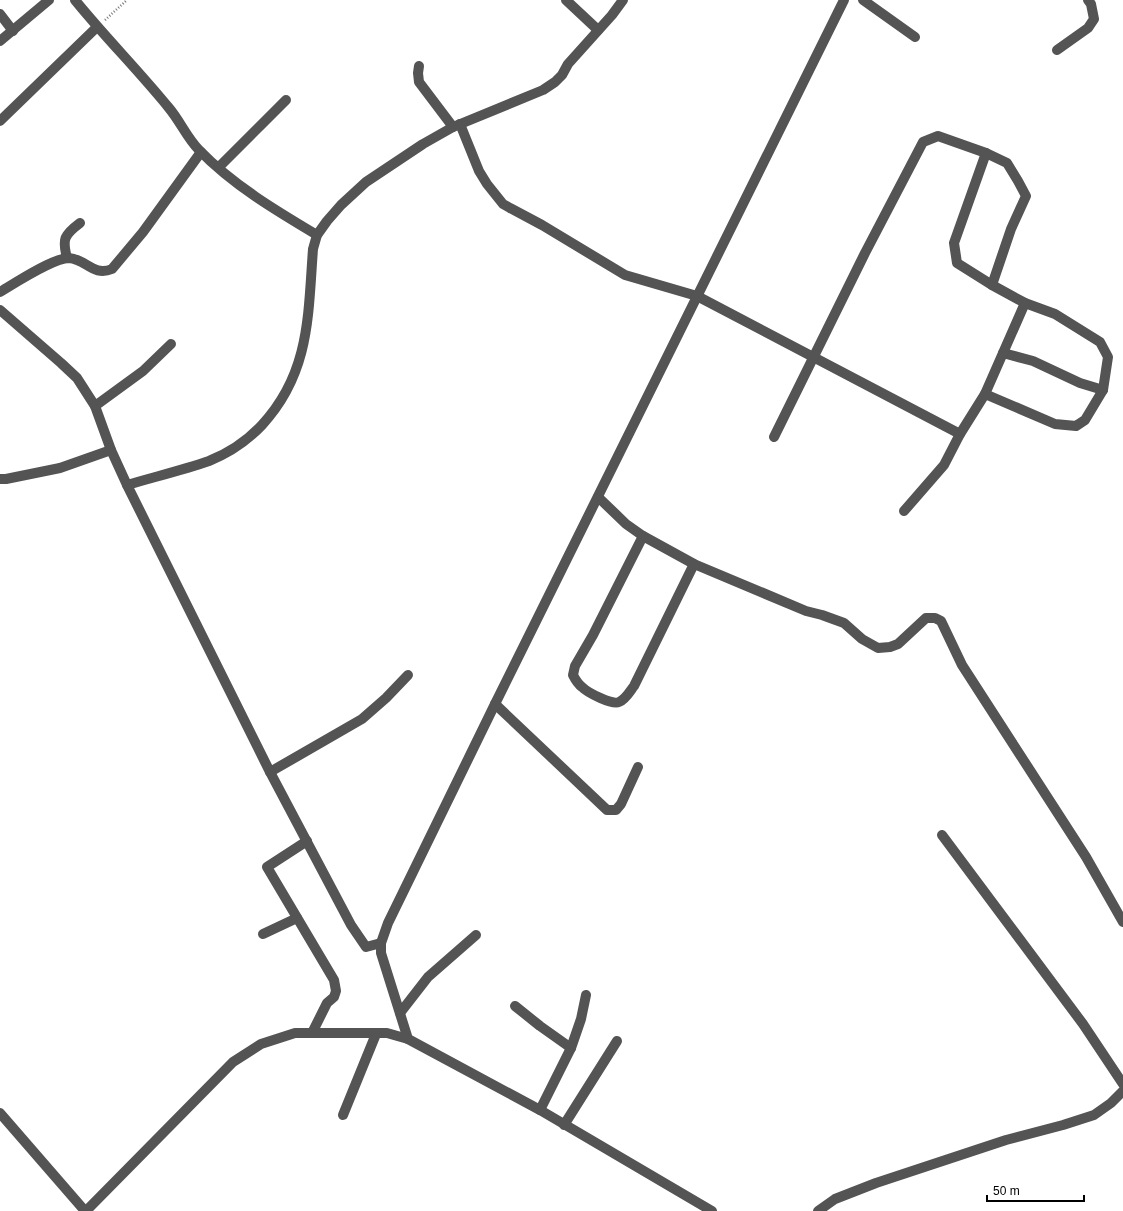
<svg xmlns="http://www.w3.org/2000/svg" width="1123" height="1211" font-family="Helvetica,sans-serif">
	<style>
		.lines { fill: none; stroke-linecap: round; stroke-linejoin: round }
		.path { stroke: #767676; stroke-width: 2.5; stroke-dasharray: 1 2; stroke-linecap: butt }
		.minor { stroke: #545454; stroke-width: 10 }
	</style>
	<rect width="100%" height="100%" fill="#fff"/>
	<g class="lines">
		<path class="path" d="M105 20 127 0"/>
		<g class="minor">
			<path d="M75 0C105 37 139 71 169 108 180 121 187 138 199 150 233 185 275 210 317 235"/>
			<path d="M566 0 598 30"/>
			<path d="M863 0 915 37"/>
			<path d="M0 14 13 31"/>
			<path d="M0 41 49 0"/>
			<path d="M1057 50 1088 28 1094 19 1091 4 1088 0"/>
			<path d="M419 66 418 73 419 82 453 127"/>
			<path d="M0 121 97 27"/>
			<path d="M460 124 479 171 487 184 503 204 510 208 542 225 625 275 697 296 960 434"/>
			<path d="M219 167 286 100"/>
			<path d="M67 258C62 239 64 235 80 223"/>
			<path d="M0 292C15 283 53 258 69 258 86 259 93 277 112 269L143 232 201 152"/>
			<path d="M0 310 61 363 77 378 95 406 111 450 127 485"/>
			<path d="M1003 353 1033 361 1080 383 1103 390"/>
			<path d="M985 394 1055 424 1076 426 1085 420 1103 390 1108 357 1100 342 1055 314 1025 303 992 285 957 263 954 243 986 153"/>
			<path d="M95 406 143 371 171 344"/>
			<path d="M774 437 865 253 923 142 938 136 986 153 1007 163 1018 181 1026 196 1011 229 992 285"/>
			<path d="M0 479H6L60 468 111 450"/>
			<path d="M598 497 626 524 643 536 694 564 806 611 822 615 844 623 862 639 878 648 890 647 898 644 926 618H935L941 621 962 665 1086 857 1123 922"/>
			<path d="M904 511 944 465 960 434 985 394 1025 303"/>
			<path d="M643 536 593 635 575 666 573 675C575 679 578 684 582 687 588 693 612 705 619 702 626 699 630 691 634 686L694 564"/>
			<path d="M495 704 607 810H616L621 804 638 767"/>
			<path d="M270 772 362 719 386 698 408 675"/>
			<path d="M942 835 1083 1024 1123 1084"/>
			<path d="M307 841 267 867 334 980 336 991 334 997 327 1003 312 1033"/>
			<path d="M263 934 297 918"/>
			<path d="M381 943 366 947 351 925 270 772 127 485C154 477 183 470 209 461 229 453 247 441 262 425 310 373 308 316 313 249L317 235 327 221 341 205 366 182 423 144 453 127 543 90 555 82 562 75 568 64 612 15 623 0"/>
			<path d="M515 1006 540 1026 571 1048"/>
			<path d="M400 1013 428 977 476 935"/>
			<path d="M540 1110 571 1048 581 1019 586 995"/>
			<path d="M0 1113 85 1211"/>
			<path d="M343 1115 376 1034"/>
			<path d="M564 1125 617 1041"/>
			<path d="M86 1211 233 1062 261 1044 295 1033H387L408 1039"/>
			<path d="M712 1211 540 1110 408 1039 381 953V943L388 923 495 704 844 0"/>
			<path d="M818 1211 835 1199 876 1183 1006 1140 1063 1125 1094 1115 1111 1103 1123 1091"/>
		</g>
	</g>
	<path d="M987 1195v6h97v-6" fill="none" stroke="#000000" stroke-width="2"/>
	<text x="993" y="1195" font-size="12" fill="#000000" stroke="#ffffff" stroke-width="3" paint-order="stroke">50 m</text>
</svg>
